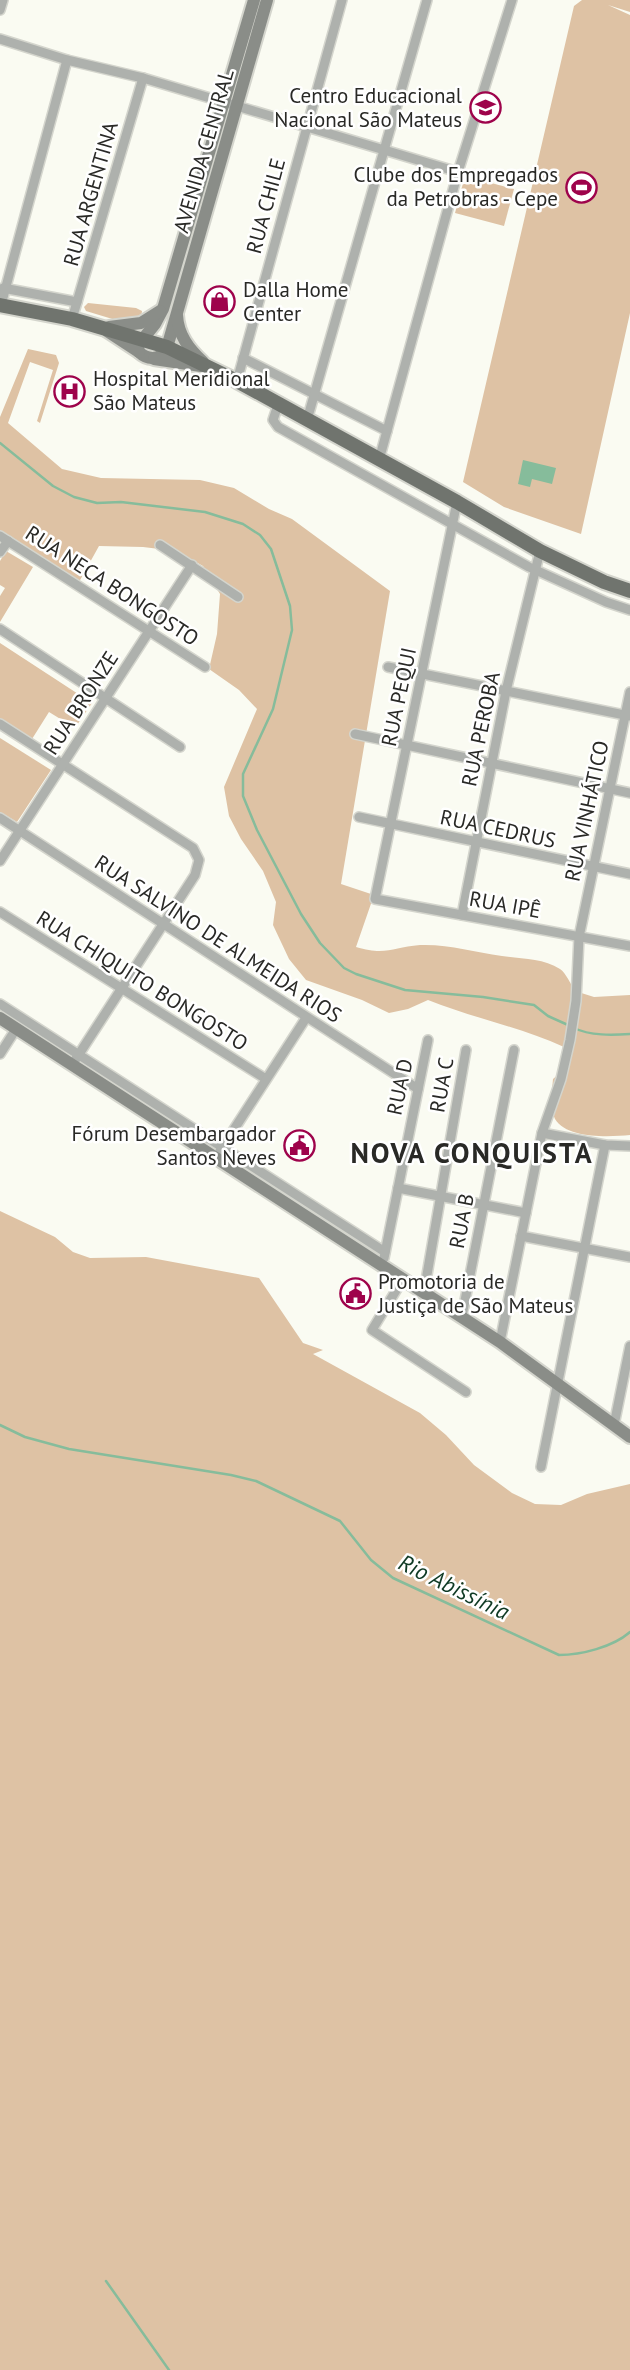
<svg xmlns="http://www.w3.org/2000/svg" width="630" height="2370" font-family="'PT Sans',sans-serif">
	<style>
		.green { fill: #dec2a4 }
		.water { fill: #86bc9b }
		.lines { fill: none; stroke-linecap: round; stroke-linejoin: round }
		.stream { stroke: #86bc9b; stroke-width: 2.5 }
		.street-casing { stroke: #d4d5cd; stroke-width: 12 }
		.secondary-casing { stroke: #d4d5cd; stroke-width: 16 }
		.primary-casing { stroke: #d4d5cd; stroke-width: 18 }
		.street { stroke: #aeb1ad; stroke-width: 9 }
		.secondary { stroke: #8a8d88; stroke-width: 12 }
		.primary { stroke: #70746e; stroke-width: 14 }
		.labels { text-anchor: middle; stroke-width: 5; stroke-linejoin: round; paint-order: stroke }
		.poi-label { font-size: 21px; fill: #292926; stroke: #fff; text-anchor: end }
		.street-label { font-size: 21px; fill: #292926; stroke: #fff }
		.water-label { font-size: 23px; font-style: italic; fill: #0f3a24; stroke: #fff }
		.district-label { font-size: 28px; font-weight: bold; letter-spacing: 2px; fill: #292926; stroke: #fff }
	</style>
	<rect width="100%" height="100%" fill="#fafbf2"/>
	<g class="green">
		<path d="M582 0H630V12L608 5 630 15V313L581 534 504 507 463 482 574 6Z"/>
		<path d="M465 176 514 189 504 226 455 213Z"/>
		<path d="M88 303 136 308 142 311 141 318 119 321 86 311 84 307Z"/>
		<path d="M28 349 56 355 59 363 40 423 37 421 53 370 30 362 8 423 62 469 101 478 200 480 234 488 269 509 292 519 390 591 341 884 374 895 356 947C386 956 393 947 420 945 449 944 474 952 502 956 521 959 543 958 560 969 566 973 571 985 575 991L594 997 630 995V1135C609 1137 567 1139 555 1119 549 1107 552 1092 553 1079L560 1073 564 1047C520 1027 473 1018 428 1000L408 1009 389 1013 362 1000 306 980 289 959 273 925 276 902 263 871 241 839 229 816 224 787 257 709 239 690 209 669 217 634 220 594 203 566 176 551 143 547 99 546 79 582 0 532V417Z"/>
		<path d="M6 551 33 567 0 622V596L5 588 0 585V561Z"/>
		<path d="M0 643 92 703 75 728 49 712 32 739 0 719Z"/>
		<path d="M0 738 51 770 17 822 0 812Z"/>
		<path d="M79 1061H81L214 1147 212 1148Z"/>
		<path d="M0 1211 55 1237 73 1252 90 1258 146 1257 259 1278 303 1343 323 1350 313 1354 420 1413 446 1435 474 1465 512 1493 535 1504 561 1505 587 1494 630 1484V2370H0Z"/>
	</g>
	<path class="water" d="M523 460 556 468 552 484 532 479 530 487 518 484Z"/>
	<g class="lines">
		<g class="stream">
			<path d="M0 443 53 486 74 497 97 503 121 502 205 512 243 524 260 535 271 549 290 606 292 630 273 709 243 774V796L257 830 301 914 320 943 344 968 356 974 405 990 483 997 534 1005 548 1016 568 1025"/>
			<path d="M574 1028C590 1036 613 1035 630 1034"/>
			<path d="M0 1425 25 1437 69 1449 231 1475 256 1481 340 1521 371 1560 393 1578 559 1655C581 1655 613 1647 630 1632"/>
			<path d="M106 2281 169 2370"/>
		</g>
		<defs>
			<g id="street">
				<path d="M0 10 3 0"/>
				<path d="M0 39 67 60 143 78 458 172"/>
				<path d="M3 288 77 302"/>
				<path d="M1 305 67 60"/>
				<path d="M72 319 143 78"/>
				<path d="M243 358 387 431"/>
				<path d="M237 381 342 0"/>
				<path d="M278 405 273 420 278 427 529 567 606 602 630 610"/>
				<path d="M307 420 427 0"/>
				<path d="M379 460 458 172 512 0"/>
				<path d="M457 502 375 899 630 946"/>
				<path d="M0 536 205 667"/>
				<path d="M160 545 238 597"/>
				<path d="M0 552 8 541"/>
				<path d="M0 629 180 747"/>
				<path d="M388 667 630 716"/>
				<path d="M0 724 193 848 199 860 195 875 72 1065"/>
				<path d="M355 734 630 793"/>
				<path d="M359 817 630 874"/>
				<path d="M0 818 418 1089"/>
				<path d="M0 861 192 565"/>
				<path d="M0 912 266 1079"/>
				<path d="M462 915 506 691 540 551"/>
				<path d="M0 1004 385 1252"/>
				<path d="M0 1054 16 1029"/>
				<path d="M542 1133 605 1145 630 1146"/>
				<path d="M220 1151 306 1018"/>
				<path d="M398 1188 526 1213"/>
				<path d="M521 1236 630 1257"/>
				<path d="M384 1258 428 1040"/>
				<path d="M403 1279 372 1330 466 1392"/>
				<path d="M424 1292 466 1050"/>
				<path d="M462 1316 514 1050"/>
				<path d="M500 1342 542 1133 561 1079 570 1040 576 1001 579 937 630 692"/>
				<path d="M614 1425 630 1346"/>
				<path d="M541 1467 605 1145"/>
			</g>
			<g id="secondary">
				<path d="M254 0 163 309 155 324 138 345 139 352C147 360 159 360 166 351L267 0"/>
				<path d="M177 315C178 335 189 349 203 362"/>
				<path d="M109 327 141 323 160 311"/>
				<path d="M107 331 139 352"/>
				<path d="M154 359 201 366"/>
				<path d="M0 1018 500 1342 630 1437"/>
			</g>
			<path id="primary" d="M0 305 72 319 167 347 237 381 457 502 540 551 604 582 630 591"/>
		</defs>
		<use href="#street" class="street-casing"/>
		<use href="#secondary" class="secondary-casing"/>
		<use href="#primary" class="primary-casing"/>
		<use href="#street" class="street"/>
		<use href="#secondary" class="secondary"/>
		<use href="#primary" class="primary"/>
	</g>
	<defs>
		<symbol id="school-ring" viewBox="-11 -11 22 22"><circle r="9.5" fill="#fff" stroke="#9e034b" stroke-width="1.5"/><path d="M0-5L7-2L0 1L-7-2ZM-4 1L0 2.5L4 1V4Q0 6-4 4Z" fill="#9e034b"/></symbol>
		<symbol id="stadium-ring" viewBox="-11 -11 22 22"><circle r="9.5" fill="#fff" stroke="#9e034b" stroke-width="1.5"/><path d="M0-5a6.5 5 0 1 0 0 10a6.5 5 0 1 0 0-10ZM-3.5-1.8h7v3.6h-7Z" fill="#9e034b"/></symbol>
		<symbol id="shop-ring" viewBox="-11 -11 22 22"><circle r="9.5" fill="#fff" stroke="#9e034b" stroke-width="1.5"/><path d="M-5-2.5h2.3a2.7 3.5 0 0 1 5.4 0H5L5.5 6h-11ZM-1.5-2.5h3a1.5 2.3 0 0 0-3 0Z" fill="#9e034b"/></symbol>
		<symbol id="hospital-ring" viewBox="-11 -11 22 22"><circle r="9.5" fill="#fff" stroke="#9e034b" stroke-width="1.5"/><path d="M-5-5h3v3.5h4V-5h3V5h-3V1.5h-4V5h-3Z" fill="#9e034b"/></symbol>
		<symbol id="civic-ring" viewBox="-11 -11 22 22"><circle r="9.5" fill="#fff" stroke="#9e034b" stroke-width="1.5"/><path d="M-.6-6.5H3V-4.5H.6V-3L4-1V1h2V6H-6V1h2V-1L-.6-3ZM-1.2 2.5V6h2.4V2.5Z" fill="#9e034b"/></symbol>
	</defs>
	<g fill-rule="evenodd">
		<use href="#school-ring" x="468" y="90" width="35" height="35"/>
		<use href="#stadium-ring" x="564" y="170" width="35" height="35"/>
		<use href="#shop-ring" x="202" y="284" width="35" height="35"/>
		<use href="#hospital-ring" x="52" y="374" width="35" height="35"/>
		<use href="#civic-ring" x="282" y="1128" width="35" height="35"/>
		<use href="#civic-ring" x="338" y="1276" width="35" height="35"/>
	</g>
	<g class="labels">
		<g class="poi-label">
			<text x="462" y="103">Centro Educacional<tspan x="462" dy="24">Nacional São Mateus</tspan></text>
			<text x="558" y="182">Clube dos Empregados<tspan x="558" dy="24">da Petrobras - Cepe</tspan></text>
			<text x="243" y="297" text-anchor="start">Dalla Home<tspan x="243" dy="24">Center</tspan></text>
			<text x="93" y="386" text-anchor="start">Hospital Meridional<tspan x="93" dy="24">São Mateus</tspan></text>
			<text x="276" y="1141">Fórum Desembargador<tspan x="276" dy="24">Santos Neves</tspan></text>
			<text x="378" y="1289" text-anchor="start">Promotoria de<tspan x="378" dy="24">Justiça de São Mateus</tspan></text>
		</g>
		<g class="street-label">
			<text transform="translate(204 151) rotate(-74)" y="7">AVENIDA CENTRAL</text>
			<text transform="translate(91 194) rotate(-74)" y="7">RUA ARGENTINA</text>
			<text transform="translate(266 206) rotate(-75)" y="7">RUA CHILE</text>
			<text transform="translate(112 586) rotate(33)" y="7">RUA NECA BONGOSTO</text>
			<text transform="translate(399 697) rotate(-78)" y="7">RUA PEQUI</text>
			<text transform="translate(81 703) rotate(-57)" y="7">RUA BRONZE</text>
			<text transform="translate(481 729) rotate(-78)" y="7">RUA PEROBA</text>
			<text transform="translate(587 811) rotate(-78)" y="7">RUA VINHÁTICO</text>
			<text transform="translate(498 829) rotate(12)" y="7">RUA CEDRUS</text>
			<text transform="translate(505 905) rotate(10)" y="7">RUA IPÊ</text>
			<text transform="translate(218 939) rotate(33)" y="7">RUA SALVINO DE ALMEIDA RIOS</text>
			<text transform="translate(142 981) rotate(32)" y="7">RUA CHIQUITO BONGOSTO</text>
			<text transform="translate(442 1085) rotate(-80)" y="7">RUA C</text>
			<text transform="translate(400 1087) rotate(-78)" y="7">RUA D</text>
			<text transform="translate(462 1221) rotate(-79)" y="7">RUA B</text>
		</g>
		<g class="water-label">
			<text transform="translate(454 1587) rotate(26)" y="8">Rio Abissínia</text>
		</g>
		<g class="district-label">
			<text x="472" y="1163">NOVA CONQUISTA</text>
		</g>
	</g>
</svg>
